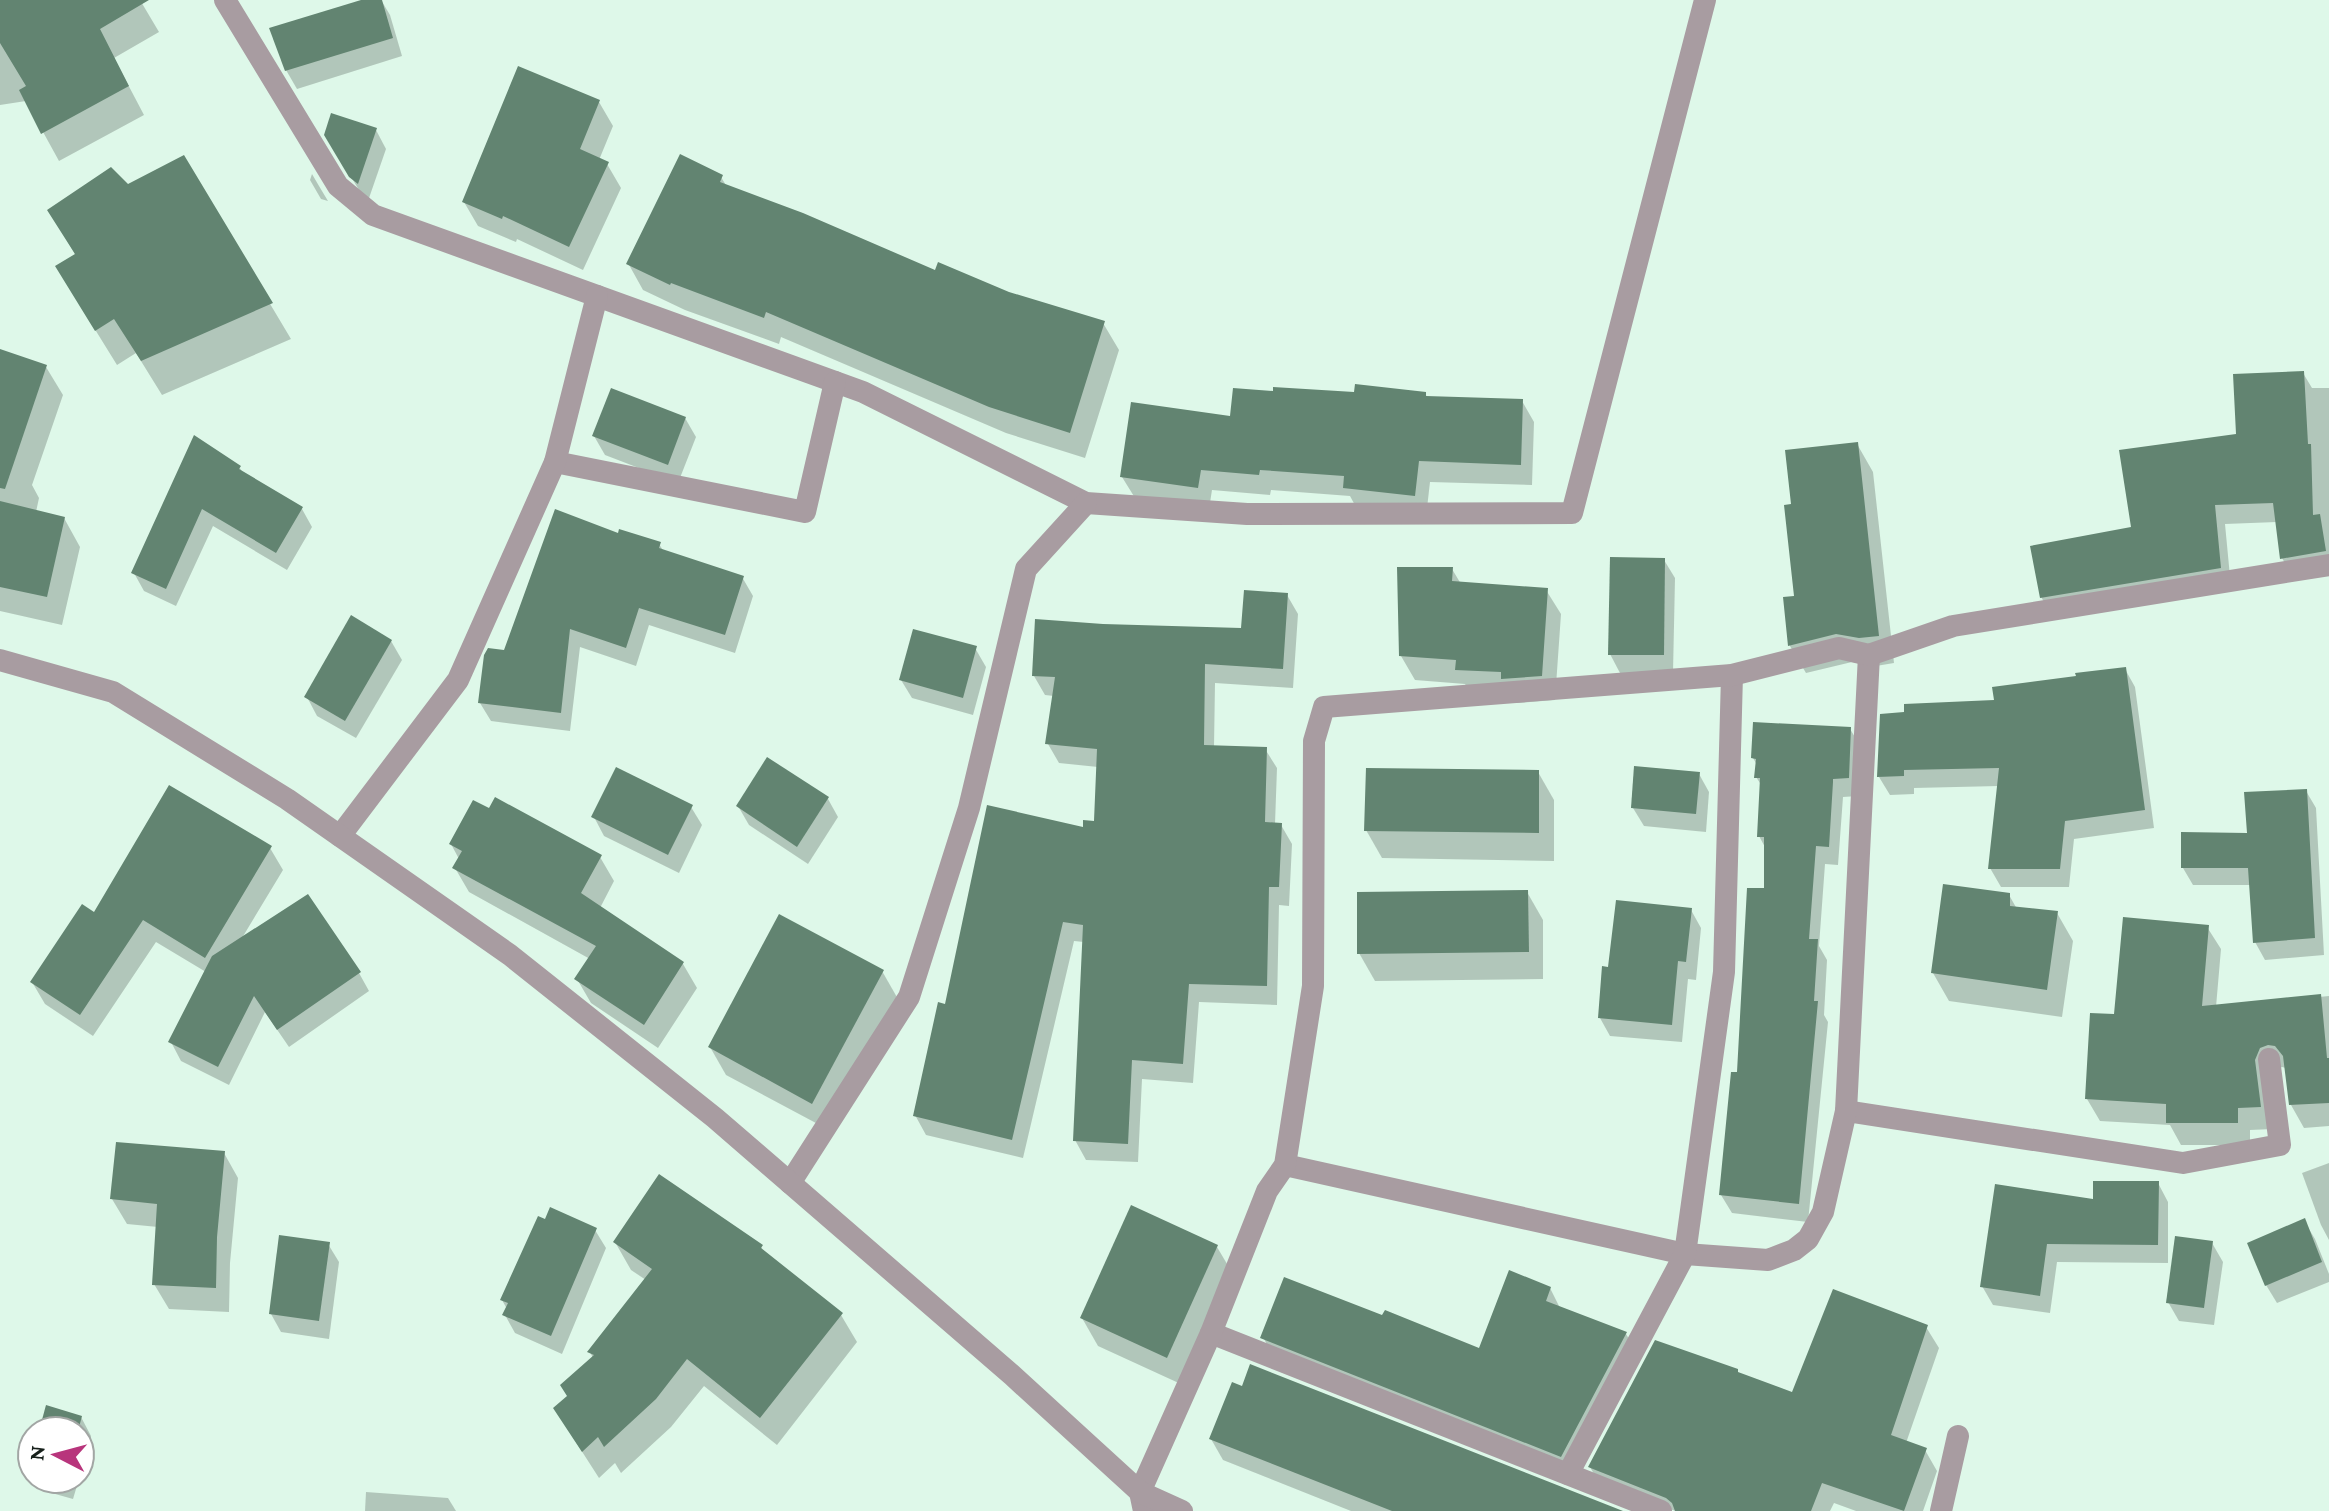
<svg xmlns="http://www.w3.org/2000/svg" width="2329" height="1511" font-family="'Crimson Pro',serif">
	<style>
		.shadow { fill: #0003 }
		.building { fill: #628471 }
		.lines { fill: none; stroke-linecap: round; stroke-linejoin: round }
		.minor { stroke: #a89ca1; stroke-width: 22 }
		.tertiary { stroke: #a89ca1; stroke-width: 22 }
	</style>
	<rect width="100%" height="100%" fill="#def8e9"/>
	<g class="shadow">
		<path d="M0 0H140L159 32 114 58 144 115 59 161 26 101 0 105Z"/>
		<path d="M368 0H381L390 15 402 56 297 89 286 70Z"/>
		<path d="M599 102 613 126 599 160 607 164 621 188 583 270 517 239 516 242 478 226 464 202Z"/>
		<path d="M376 130 386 149 368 201 362 195 326 135Z"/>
		<path d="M183 158 291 339 162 395 136 353 117 365 78 302 76 256 50 211 128 187Z"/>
		<path d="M312 174 319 186 328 201 321 199 310 180Z"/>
		<path d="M721 177 727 187 936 273 1103 323 1119 350 1085 458 1006 433 781 337 779 344 685 310 643 290 628 263Z"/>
		<path d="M0 351 46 367 63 395 32 485 39 498 36 512 64 518 80 547 62 625 0 611Z"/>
		<path d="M2303 373 2312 388H2329V572L2293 577 2282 558 2277 522 2225 524 2231 587 2053 616 2041 597 2133 529 2238 436Z"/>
		<path d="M1356 394H1425L1428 398 1522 401 1534 422 1532 485 1430 482 1426 517 1357 509 1350 496 1271 490 1270 495 1212 490 1209 509 1135 498 1122 477 1232 419Z"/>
		<path d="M685 418 696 437 678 483 605 455 594 436Z"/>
		<path d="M1857 444 1873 472 1894 663 1876 666 1852 662 1806 673 1790 646 1785 599 1796 598 1794 506Z"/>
		<path d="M239 467 244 474 302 509 312 527 287 570 213 526 176 606 144 591 134 573Z"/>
		<path d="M659 544 664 552 742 577 753 596 735 653 649 625 636 666 580 647 570 731 491 721 480 703 505 652Z"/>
		<path d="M1664 560 1675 578 1673 673H1620L1610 654Z"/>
		<path d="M1452 569 1461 584 1546 590 1561 614 1555 700 1517 703 1513 696 1471 694 1465 684 1415 680 1401 656Z"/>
		<path d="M1287 595 1298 614 1293 688 1215 683 1214 747 1265 749 1277 768 1275 824 1281 825 1292 844 1289 906 1279 905 1277 1005 1199 1002 1193 1083 1142 1079 1138 1162 1086 1160 1075 1140 1084 942 1074 941 1023 1158 926 1135 915 1115 946 1006 1084 829 1096 823 1098 767 1059 763 1048 744 1054 696 1045 695 1034 676 1243 630Z"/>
		<path d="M391 641 402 660 356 738 317 716 307 697Z"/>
		<path d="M975 648 986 667 973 715 912 698 901 680Z"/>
		<path d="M2125 669 2135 687 2154 828 2074 839 2069 887H2001L1990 868 1999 786 1914 788V794L1890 795 1879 777 1996 702Z"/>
		<path d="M1850 729 1861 747 1858 796 1843 797 1838 865 1825 864 1819 946 1827 960 1824 1015 1828 1022 1808 1222 1732 1213 1721 1195 1766 890V849L1759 836 1762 786 1756 777 1757 765 1753 758Z"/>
		<path d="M1538 772 1554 800V861L1382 858 1366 830Z"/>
		<path d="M1699 774 1709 792 1706 832 1644 826 1633 808Z"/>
		<path d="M2306 791 2316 808 2324 955 2265 960 2255 942 2251 885H2193L2183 868 2249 835Z"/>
		<path d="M828 799 838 817 808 864 749 825 738 806Z"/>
		<path d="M691 807 702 825 679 873 604 836 594 817Z"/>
		<path d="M451 844 600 857 614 881 600 908 683 964 697 988 658 1048 591 1003 577 979 590 959 469 892 455 868 459 859Z"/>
		<path d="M270 848 283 870 242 938 359 973 369 991 289 1047 265 1012 229 1085 181 1061 171 1042 206 972 156 942 93 1036 45 1004 32 982 95 915Z"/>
		<path d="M1527 892 1543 920V979L1375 981 1359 953Z"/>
		<path d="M2009 895 2017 909 2057 913 2073 941 2062 1017 1949 1001 1933 973Z"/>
		<path d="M1691 910 1701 928 1696 980 1688 979 1682 1042 1610 1036 1600 1018 1610 969Z"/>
		<path d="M2207 927 2221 949 2216 1007 2329 996V1126L2304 1128 2291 1105 2286 1068 2282 1067 2272 1071 2273 1129 2250 1130V1145H2181L2170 1125 2100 1121 2087 1099 2116 1016Z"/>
		<path d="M882 971 898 999 829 1130 726 1075 710 1047Z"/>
		<path d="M224 1153 238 1178 230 1263 229 1312 169 1309 154 1284 158 1227 127 1224 112 1199Z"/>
		<path d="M2329 1163V1240L2321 1225 2302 1173Z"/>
		<path d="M2158 1183 2168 1202V1263L2057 1262 2050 1313 1993 1305 1982 1286 2095 1201Z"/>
		<path d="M2304 1221 2315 1239 2329 1274V1282L2277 1303 2266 1285Z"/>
		<path d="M595 1230 606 1248 562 1354 515 1333 505 1315 507 1309 502 1300Z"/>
		<path d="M615 1242 761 1247 766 1254 841 1315 857 1342 777 1445 704 1386 671 1427 621 1473 615 1463 599 1478 572 1436 569 1397 593 1358 590 1352 646 1280 631 1270Z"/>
		<path d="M2212 1243 2223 1262 2214 1325 2179 1321 2168 1302Z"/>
		<path d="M328 1244 339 1262 329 1339 281 1332 271 1314Z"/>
		<path d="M1217 1247 1233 1274 1183 1385 1098 1346 1082 1318Z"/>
		<path d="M1550 1288 1560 1308 1626 1334 1637 1352 1572 1474 1273 1356 1263 1337 1384 1318 1480 1350Z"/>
		<path d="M1926 1327 1939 1348 1906 1443 1925 1450 1937 1471 1923 1511H1856L1834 1503 1830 1511H1676L1602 1488 1590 1467 1739 1374 1793 1395Z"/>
		<path d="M81 1417 91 1436 80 1476V1431H41Z"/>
		<path d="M1211 1439 1618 1511H1351L1223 1460Z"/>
		<path d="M35 1479H79L73 1499 41 1490Z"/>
		<path d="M366 1492 448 1498 456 1511H365Z"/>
	</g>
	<g class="building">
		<path d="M0 0H149L100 29 129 86 41 134 19 90 26 86 0 43Z"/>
		<path d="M361 0H382L393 38 285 71 269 28Z"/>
		<path d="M518 66 600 100 580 149 609 162 569 247 503 216 502 219 462 202Z"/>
		<path d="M331 113 377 128 358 184 349 177 324 135Z"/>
		<path d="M680 154 723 175 720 182 803 213 935 270 938 262 1009 292 1105 321 1070 433 989 407 766 312 764 318 671 283 670 285 626 264Z"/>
		<path d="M184 155 273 303 141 361 114 319 95 331 55 266 75 254 47 210 111 167 128 184Z"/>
		<path d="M0 349 47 365 5 489 0 488Z"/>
		<path d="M2304 371 2308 444H2311L2313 515 2320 514 2326 551 2280 559 2273 503 2215 505 2221 568 2040 598 2030 546 2131 527 2119 450 2236 434 2233 374Z"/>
		<path d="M1355 384 1426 392V396L1523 399 1521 465 1419 461 1415 496 1343 488 1344 476 1260 470 1259 475 1201 470 1198 488 1120 477 1131 402 1230 416 1233 388 1273 391V387L1354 392Z"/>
		<path d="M611 388 686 417 668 465 592 436Z"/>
		<path d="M194 435 241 466 239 469 303 507 276 553 202 509 166 589 131 573Z"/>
		<path d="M1858 442 1879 636 1859 638 1836 634 1788 646 1783 597 1794 596 1784 505 1791 504 1785 450Z"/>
		<path d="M0 501 65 517 47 597 0 587Z"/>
		<path d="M555 509 618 533 619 529 661 542 659 548 744 576 725 635 639 608 626 648 570 629 561 713 478 703 484 655 488 648 504 650Z"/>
		<path d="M1610 557 1665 558 1664 655H1608Z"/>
		<path d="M1397 567H1453L1452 581 1548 588 1542 676 1501 679V672L1455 670 1456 660 1399 656Z"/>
		<path d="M1244 590 1288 593 1283 669 1205 664 1204 745 1267 747 1265 822 1282 823 1279 887H1269L1267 986 1189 984 1183 1064 1132 1060 1128 1144 1073 1141 1083 925 1063 922 1012 1140 913 1116 938 1002 945 1004 987 805 1083 827V820L1094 821 1097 749 1045 744 1055 677 1032 676 1035 619 1103 624 1241 628Z"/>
		<path d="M351 615 392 640 345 721 304 697Z"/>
		<path d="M913 629 977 646 963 698 899 680Z"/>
		<path d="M2126 667 2145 810 2065 821 2060 869H1988L1999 768 1904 770V776L1877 777 1880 714 1904 712V704L1994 700 1992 687 2076 676 2075 673Z"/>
		<path d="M1753 722 1851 727 1849 778 1833 779V782L1829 847 1816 846 1809 939H1818L1814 1001H1818L1799 1204 1719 1195 1731 1072H1737L1747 888H1764V837H1757L1760 778H1754L1756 759 1751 758Z"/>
		<path d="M767 757 829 797 797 847 736 806Z"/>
		<path d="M1634 766 1700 772 1696 814 1631 808Z"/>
		<path d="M616 767 693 805 668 855 591 817Z"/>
		<path d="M1366 768 1539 770V833L1364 831Z"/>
		<path d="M169 785 272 846 205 958 143 920 80 1015 30 982 82 904 94 912Z"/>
		<path d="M2307 789 2315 938 2253 943 2248 868H2181V832L2247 833 2244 792Z"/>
		<path d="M495 797 602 855 581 893 684 962 644 1025 574 979 596 946 452 868 462 851 449 844 473 800 489 808Z"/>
		<path d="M1943 884 2010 893V906L2058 911 2047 990 1931 973Z"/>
		<path d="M1528 890 1529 952 1357 954V892Z"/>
		<path d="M308 894 361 972 277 1030 254 996 218 1067 168 1042 212 956Z"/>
		<path d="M1616 900 1692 908 1686 962 1678 961 1672 1025 1598 1018 1602 966 1608 967Z"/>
		<path d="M779 914 884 970 812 1104 708 1047Z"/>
		<path d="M2123 917 2209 925 2202 1006 2321 994 2327 1058H2329V1103L2289 1105 2283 1056 2275 1046 2268 1045 2260 1048 2255 1060 2261 1107 2238 1108V1123H2166V1104L2085 1099 2090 1013 2114 1014Z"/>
		<path d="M116 1142 225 1151 217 1237 216 1288 152 1285 157 1204 110 1199Z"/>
		<path d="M659 1174 763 1245 761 1248 843 1313 760 1418 687 1359 656 1399 604 1447 598 1437 582 1452 553 1408 567 1396 560 1385 594 1355 587 1352 652 1269 613 1242Z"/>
		<path d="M2093 1181H2159L2158 1245 2047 1244 2040 1296 1980 1287 1995 1184 2093 1199Z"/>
		<path d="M1131 1205 1218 1245 1167 1358 1080 1318Z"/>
		<path d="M550 1207 597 1228 551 1336 502 1315 508 1303 500 1300 538 1216 545 1219Z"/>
		<path d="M2305 1218 2322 1262 2265 1286 2247 1243Z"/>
		<path d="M279 1235 330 1242 319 1321 269 1314Z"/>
		<path d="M2175 1236 2213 1241 2204 1308 2166 1303Z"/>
		<path d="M1509 1270 1551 1287 1546 1301 1627 1332 1561 1457 1260 1338 1284 1277 1382 1315 1385 1310 1479 1348Z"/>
		<path d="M1833 1289 1928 1325 1891 1435 1927 1448 1904 1511 1822 1483 1811 1511H1675L1672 1503 1666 1498 1588 1467 1655 1340 1738 1369V1372L1792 1392Z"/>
		<path d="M1250 1364 1623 1511H1392L1209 1439 1232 1382 1242 1386Z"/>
		<path d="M46 1405 82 1416 78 1431H39Z"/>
	</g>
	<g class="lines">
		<g class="minor">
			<path d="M225 0 338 186 373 215 863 392 1086 503 1247 514 1572 513 1705 0"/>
			<path d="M555 462 805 512 835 382"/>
			<path d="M340 836 458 680 555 462 597 296"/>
			<path d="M1846 1111 2183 1163 2280 1145 2269 1059"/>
			<path d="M1285 1165 1685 1254 1768 1260 1794 1250 1808 1239 1823 1212 1846 1111 1869 655"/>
			<path d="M790 1183 909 997 969 808 1026 569 1086 503"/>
			<path d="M1211 1333 1661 1511"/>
			<path d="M1568 1474 1685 1254 1724 972 1732 675"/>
			<path d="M1144 1511 1140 1492 1211 1333 1267 1191 1285 1165 1313 986 1314 741 1324 707 1732 675 1839 648 1869 655 1953 626 2329 565"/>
			<path d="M1941 1511 1958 1436"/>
		</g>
		<path class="tertiary" d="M0 660 113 692 287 799 510 955 715 1118 1012 1375 1140 1492 1182 1511"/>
	</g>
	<g transform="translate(56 1455) rotate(276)"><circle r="38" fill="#ffffff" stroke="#a2a6a4" stroke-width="2"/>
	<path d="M0-6L14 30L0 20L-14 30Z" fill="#b8357c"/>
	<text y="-12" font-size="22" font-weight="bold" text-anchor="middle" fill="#17201b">N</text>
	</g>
</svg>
